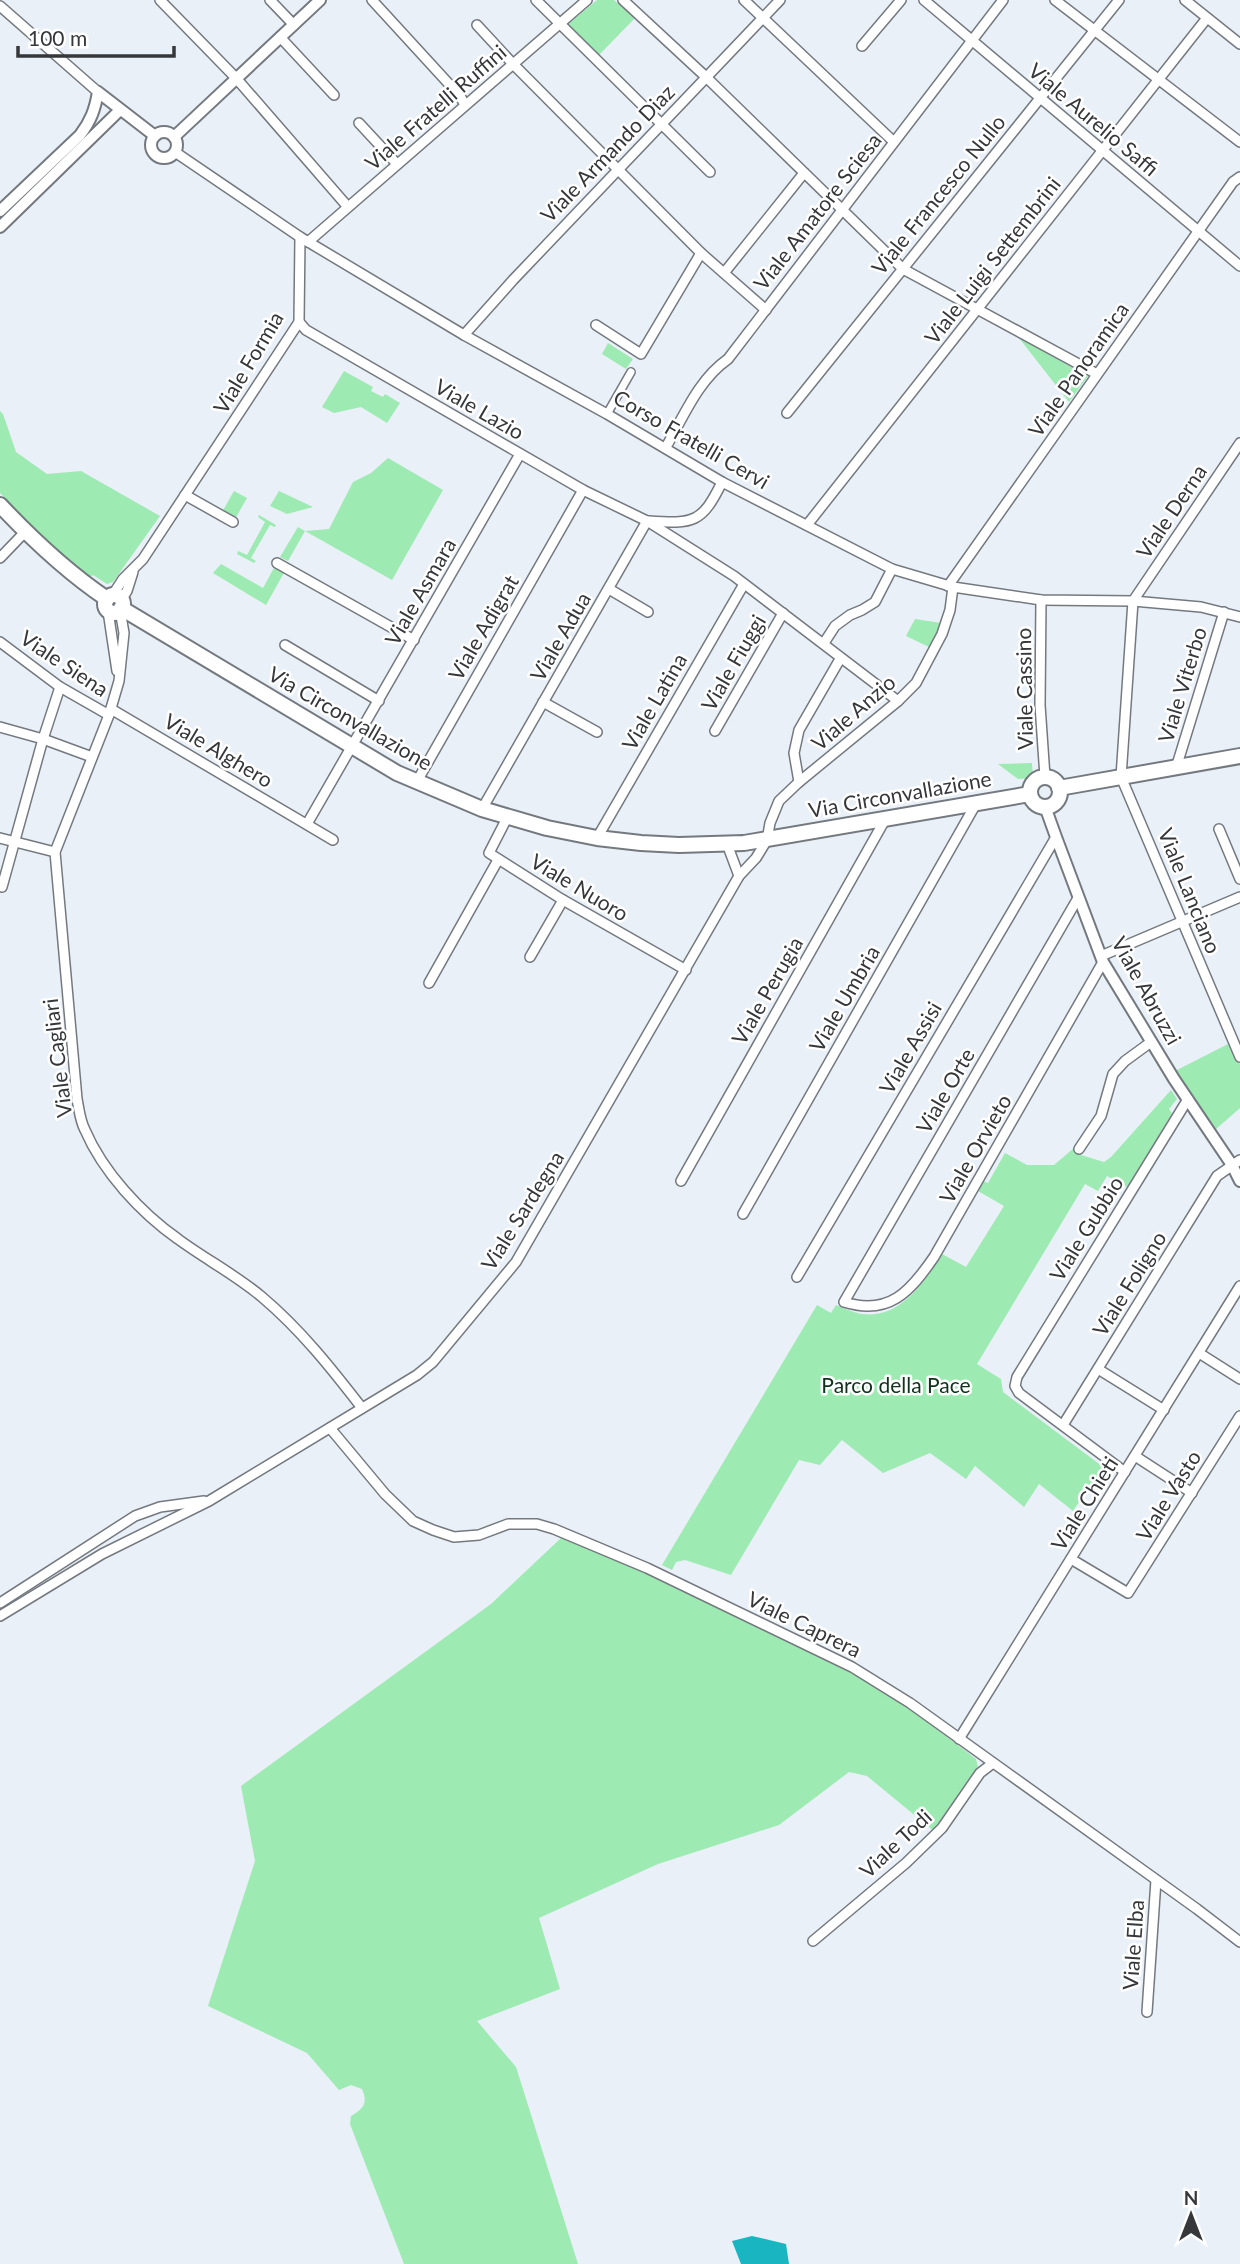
<svg xmlns="http://www.w3.org/2000/svg" width="1240" height="2264" font-family="Lato,sans-serif">
	<style>
		.green { fill: #9deab2 }
		.water { fill: #19b5c0 }
		.lines { fill: none; stroke-linecap: round; stroke-linejoin: round }
		.pedestrian-casing { stroke: #747980; stroke-width: 10 }
		.minor-casing { stroke: #747980; stroke-width: 12 }
		.tertiary-casing { stroke: #747980; stroke-width: 14 }
		.primary-casing { stroke: #747980; stroke-width: 18 }
		.pedestrian { stroke: #fff; stroke-width: 7 }
		.minor { stroke: #fff; stroke-width: 9 }
		.tertiary { stroke: #fff; stroke-width: 10 }
		.primary { stroke: #fff; stroke-width: 14 }
		.labels { text-anchor: middle; stroke-width: 5; stroke-linejoin: round; paint-order: stroke }
		.street-label { font-size: 21px; fill: #35373a; stroke: #fff }
		.park-label { font-size: 21px; fill: #0f331c; stroke: #fff }
	</style>
	<rect width="100%" height="100%" fill="#eaf0f7"/>
	<g class="green">
		<path d="M597 0H614L635 18 598 56 566 26Z"/>
		<path d="M1019 338 1088 376 1069 402Z"/>
		<path d="M608 343 633 359 626 369 602 354Z"/>
		<path d="M344 371 373 387 371 391 383 397 385 394 400 403 387 423 361 407 334 413 322 407Z"/>
		<path d="M0 411 3 414 16 452 47 474 81 471 160 516 113 582 107 584 93 575 90 577C57 552 28 524 0 493Z"/>
		<path d="M388 458 443 490 392 580 305 531 288 561 280 557 298 527 305 531 329 529 353 482 371 473Z"/>
		<path d="M234 491 247 498 235 519 222 512Z"/>
		<path d="M279 491 313 507 287 514 270 506Z"/>
		<path d="M259 515 276 525 275 527 270 525 251 558 256 561 254 563 237 554 238 551 247 555 265 522 258 517Z"/>
		<path d="M221 564 263 588 275 566 285 571 266 605 213 573Z"/>
		<path d="M915 619 941 623 929 647 906 636Z"/>
		<path d="M1032 763 1033 778 1018 779 998 764Z"/>
		<path d="M1228 1044 1240 1064V1108L1215 1130 1175 1071Z"/>
		<path d="M1171 1090 1177 1099 1169 1109 1172 1113 1129 1188 1107 1176 1098 1191 1085 1184 977 1364 1001 1379 1003 1392 1110 1472V1477L1099 1496 1087 1490 1073 1511 1039 1484 1024 1507 975 1466 966 1479 930 1453 883 1473 842 1440 820 1465 799 1460 731 1575 685 1560 676 1562 672 1570 662 1565 817 1305 831 1313 836 1305C844 1308 854 1313 862 1314 901 1319 924 1282 942 1254L966 1267 1004 1206 978 1191 983 1181 988 1183 1005 1153 1027 1165H1054L1074 1148 1081 1155 1104 1162 1111 1157Z"/>
		<path d="M561 1538 667 1582 873 1684 900 1701 976 1759 978 1767 973 1777 935 1832 867 1776 849 1772 779 1825 658 1864 539 1918 560 1989 477 2021 516 2067 578 2264H404L350 2124 351 2116C364 2108 368 2103 362 2089L351 2085 339 2090 307 2053 208 2006 255 1861 241 1786 491 1604Z"/>
	</g>
	<path class="water" d="M752 2236 786 2244 789 2264H741L732 2241Z"/>
	<g class="lines">
		<defs>
			<path id="pedestrian" d="M607 414 631 372"/>
			<g id="minor">
				<path d="M160 0 236 78 348 207"/>
				<path d="M270 0 294 25"/>
				<path d="M372 0 460 96 465 105"/>
				<path d="M536 0 710 172"/>
				<path d="M623 0 706 77 903 269 1097 374"/>
				<path d="M744 0 894 142"/>
				<path d="M924 0 1240 266"/>
				<path d="M1055 0 1240 142"/>
				<path d="M1185 0 1240 44"/>
				<path d="M0 6 98 92"/>
				<path d="M477 25 513 64 701 253 766 310"/>
				<path d="M280 37 334 95"/>
				<path d="M862 46 901 0"/>
				<path d="M359 123 397 164"/>
				<path d="M175 152 300 237 464 335 607 414 722 482 892 569 953 587 1041 600 1133 601 1201 607 1240 617"/>
				<path d="M308 242 587 0"/>
				<path d="M724 273 804 173"/>
				<path d="M299 322 306 330 583 490 647 521 734 576 898 701"/>
				<path d="M596 325 641 354 701 253"/>
				<path d="M464 335 513 280 780 0"/>
				<path d="M787 413 1119 0"/>
				<path d="M1240 443 1133 601 1121 777 1240 1057"/>
				<path d="M666 447C684 416 698 380 728 359L1003 0"/>
				<path d="M185 495 233 522"/>
				<path d="M649 521C694 524 702 523 722 482"/>
				<path d="M807 525 1207 18"/>
				<path d="M0 558 25 532"/>
				<path d="M277 563 414 640"/>
				<path d="M948 586 1233 182 1240 177"/>
				<path d="M609 589 648 612"/>
				<path d="M112 596 123 579 143 559 299 322 300 237"/>
				<path d="M121 600 127 591 133 572"/>
				<path d="M1041 600 1040 705 1045 777"/>
				<path d="M120 610 124 633 119 681 109 715 55 852 77 1099C79 1109 80 1121 85 1130 103 1172 141 1213 178 1239 205 1259 236 1275 262 1297 301 1330 331 1368 362 1408"/>
				<path d="M108 611 117 671"/>
				<path d="M0 642 60 687 109 715"/>
				<path d="M824 643 835 626 850 615 862 610 875 602 892 569"/>
				<path d="M285 645 379 701"/>
				<path d="M543 702 597 732"/>
				<path d="M111 709 333 840"/>
				<path d="M0 727 43 739 92 757"/>
				<path d="M715 731 783 613"/>
				<path d="M1176 768 1224 612"/>
				<path d="M799 782 794 753 799 730 840 659"/>
				<path d="M416 783 583 490"/>
				<path d="M482 809 647 521"/>
				<path d="M507 818 489 853 563 900 686 970"/>
				<path d="M307 824 520 454"/>
				<path d="M1219 829 1240 879"/>
				<path d="M0 838 55 852"/>
				<path d="M597 838 744 584"/>
				<path d="M727 844 739 876"/>
				<path d="M2 887 43 739 60 687"/>
				<path d="M1078 898 844 1302C889 1316 910 1292 934 1257L1103 962"/>
				<path d="M1101 956 1240 897"/>
				<path d="M530 957 563 900"/>
				<path d="M429 983 498 860"/>
				<path d="M1079 1149 1101 1116 1113 1074 1125 1061 1151 1042"/>
				<path d="M681 1181 886 818"/>
				<path d="M743 1214 977 802"/>
				<path d="M797 1277 1056 837"/>
				<path d="M1199 1353 1240 1379"/>
				<path d="M1098 1369 1164 1410"/>
				<path d="M1063 1425 1217 1176 1240 1160"/>
				<path d="M330 1428 385 1494 413 1521 433 1530 454 1537 479 1535 508 1524H537L554 1529 647 1568 852 1667 910 1703 1197 1909 1240 1942"/>
				<path d="M1135 1456 1192 1493"/>
				<path d="M1125 1472 1019 1393 1015 1386 1017 1377 1188 1099"/>
				<path d="M1071 1559 1128 1593 1240 1416"/>
				<path d="M0 1603 135 1516 160 1507 204 1501"/>
				<path d="M0 1616 102 1554 209 1501 417 1375 433 1362 516 1262 739 876 756 858 767 840 770 823 779 801 799 782 898 701 916 683 942 634 950 610 953 587"/>
				<path d="M959 1739 1240 1286"/>
				<path d="M813 1941 906 1863 942 1828 980 1773 993 1763"/>
				<path d="M1147 2012 1156 1880"/>
			</g>
			<g id="tertiary">
				<circle cx="164" cy="145" r="13"/>
				<path d="M174 137 320 0"/>
				<path d="M0 211 80 135C91 121 95 109 98 92L155 136"/>
				<path d="M0 227 120 110"/>
				<path d="M1048 807 1047 812 1056 837 1103 962 1174 1079 1232 1165 1240 1181"/>
			</g>
			<g id="primary">
				<path d="M0 505C33 540 67 572 107 599"/>
				<circle cx="114" cy="604" r="9"/>
				<path d="M121 608 397 773 482 809 547 828 597 838 641 843 679 845 744 843 1030 794"/>
				<circle cx="1045" cy="792" r="15"/>
				<path d="M1059 788 1240 756"/>
			</g>
		</defs>
		<use href="#pedestrian" class="pedestrian-casing"/>
		<use href="#minor" class="minor-casing"/>
		<use href="#tertiary" class="tertiary-casing"/>
		<use href="#primary" class="primary-casing"/>
		<use href="#pedestrian" class="pedestrian"/>
		<use href="#minor" class="minor"/>
		<use href="#tertiary" class="tertiary"/>
		<use href="#primary" class="primary"/>
	</g>
	<g class="labels">
		<g class="street-label">
			<text transform="translate(436 108) rotate(-41)" y="7">Viale Fratelli Ruffini</text>
			<text transform="translate(1093 120) rotate(40)" y="7">Viale Aurelio Saffi</text>
			<text transform="translate(608 154) rotate(-46)" y="7">Viale Armando Diaz</text>
			<text transform="translate(939 195) rotate(-51)" y="7">Viale Francesco Nullo</text>
			<text transform="translate(818 212) rotate(-52)" y="7">Viale Amatore Sciesa</text>
			<text transform="translate(993 261) rotate(-52)" y="7">Viale Luigi Settembrini</text>
			<text transform="translate(249 363) rotate(-59)" y="7">Viale Formia</text>
			<text transform="translate(1079 370) rotate(-55)" y="7">Viale Panoramica</text>
			<text transform="translate(479 410) rotate(30)" y="7">Viale Lazio</text>
			<text transform="translate(691 440) rotate(30)" y="7">Corso Fratelli Cervi</text>
			<text transform="translate(1172 512) rotate(-56)" y="7">Viale Derna</text>
			<text transform="translate(421 592) rotate(-60)" y="7">Viale Asmara</text>
			<text transform="translate(484 628) rotate(-60)" y="7">Viale Adigrat</text>
			<text transform="translate(561 637) rotate(-60)" y="7">Viale Adua</text>
			<text transform="translate(734 663) rotate(-60)" y="7">Viale Fiuggi</text>
			<text transform="translate(64 664) rotate(34)" y="7">Viale Siena</text>
			<text transform="translate(1183 685) rotate(-73)" y="7">Viale Viterbo</text>
			<text transform="translate(1025 689) rotate(-91)" y="7">Viale Cassino</text>
			<text transform="translate(655 702) rotate(-60)" y="7">Viale Latina</text>
			<text transform="translate(854 713) rotate(-41)" y="7">Viale Anzio</text>
			<text transform="translate(350 719) rotate(30)" y="7">Via Circonvallazione</text>
			<text transform="translate(218 751) rotate(31)" y="7">Viale Alghero</text>
			<text transform="translate(900 795) rotate(-10)" y="7">Via Circonvallazione</text>
			<text transform="translate(579 888) rotate(31)" y="7">Viale Nuoro</text>
			<text transform="translate(1189 891) rotate(68)" y="7">Viale Lanciano</text>
			<text transform="translate(768 991) rotate(-60)" y="7">Viale Perugia</text>
			<text transform="translate(1146 991) rotate(61)" y="7">Viale Abruzzi</text>
			<text transform="translate(845 999) rotate(-60)" y="7">Viale Umbria</text>
			<text transform="translate(911 1048) rotate(-60)" y="7">Viale Assisi</text>
			<text transform="translate(58 1058) rotate(-97)" y="7">Viale Cagliari</text>
			<text transform="translate(946 1091) rotate(-60)" y="7">Viale Orte</text>
			<text transform="translate(976 1149) rotate(-60)" y="7">Viale Orvieto</text>
			<text transform="translate(523 1211) rotate(-58)" y="7">Viale Sardegna</text>
			<text transform="translate(1087 1229) rotate(-58)" y="7">Viale Gubbio</text>
			<text transform="translate(1130 1284) rotate(-58)" y="7">Viale Foligno</text>
			<text transform="translate(1169 1496) rotate(-58)" y="7">Viale Vasto</text>
			<text transform="translate(1085 1504) rotate(-58)" y="7">Viale Chieti</text>
			<text transform="translate(804 1625) rotate(26)" y="7">Viale Caprera</text>
			<text transform="translate(896 1844) rotate(-43)" y="7">Viale Todi</text>
			<text transform="translate(1134 1945) rotate(-86)" y="7">Viale Elba</text>
		</g>
		<g class="park-label">
			<text x="896" y="1393">Parco della Pace</text>
		</g>
	</g>
	<g transform="translate(1191 2215)" stroke="#ffffff" stroke-width="5" paint-order="stroke">
	<path d="M0-5L12 26L0 18L-12 26Z" fill="#35373a"/>
	<text y="-10" font-size="19" font-weight="bold" text-anchor="middle" fill="#35373a">N</text>
	</g>
	<path d="M18 46v10h156v-10" fill="none" stroke="#35373a" stroke-width="3.5"/>
	<text x="28" y="46" font-size="21" fill="#35373a" stroke="#ffffff" stroke-width="5" paint-order="stroke">100 m</text>
</svg>
